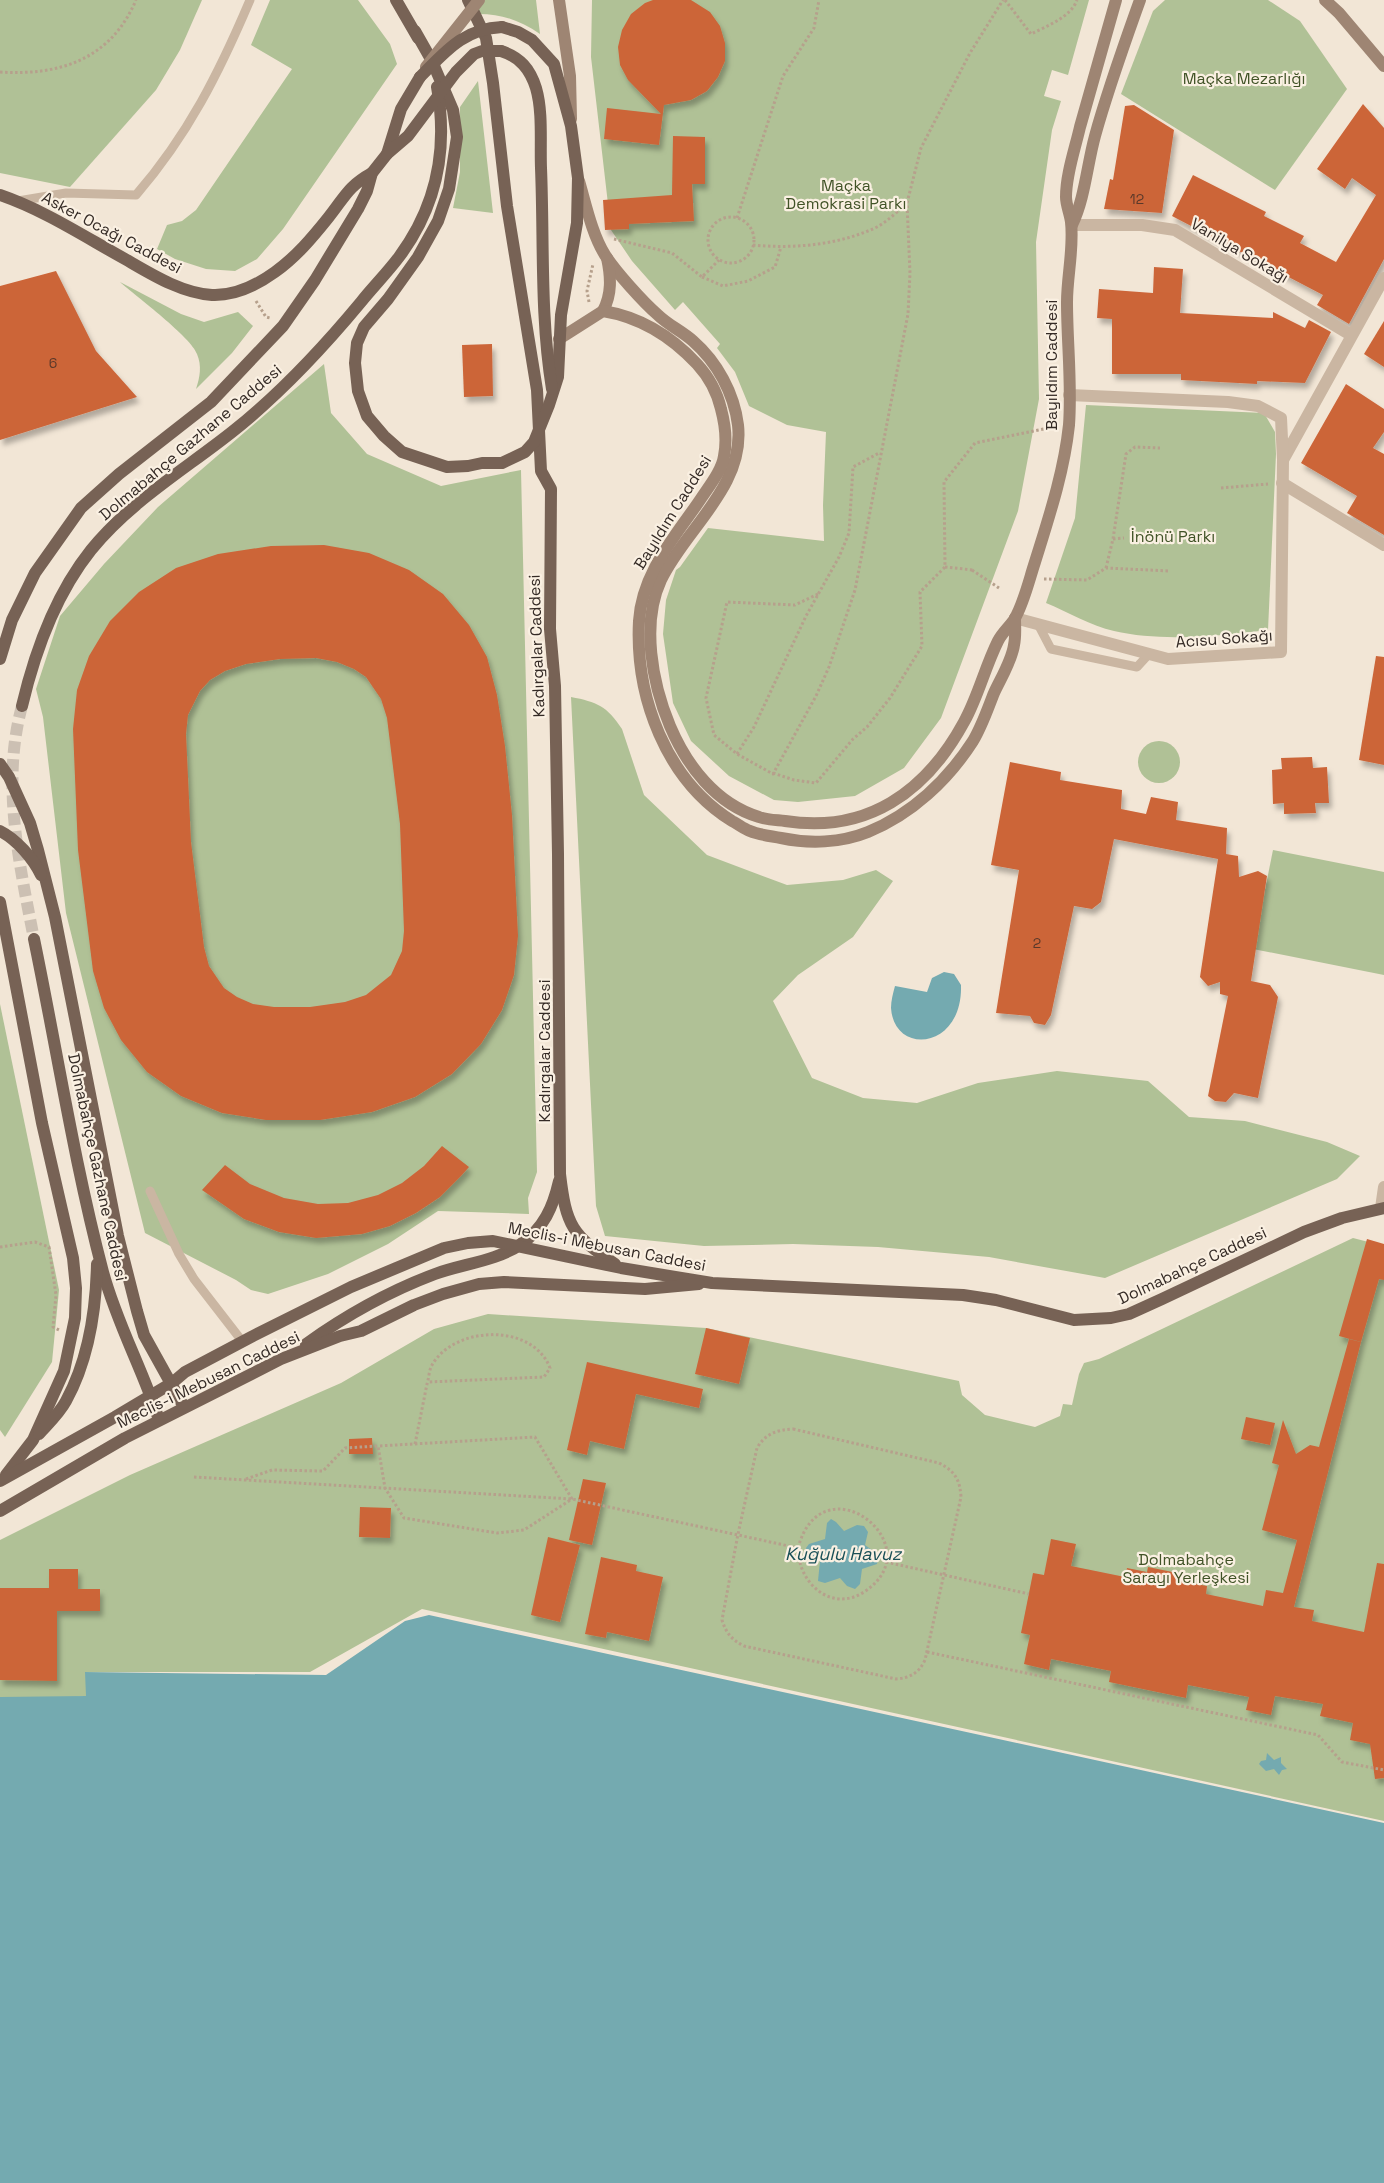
<svg xmlns="http://www.w3.org/2000/svg" width="1384" height="2183" font-family="'Space Grotesk',sans-serif">
	<style>
		.green { fill: #b0c196 }
		.water { fill: #74aab0 }
		.building { fill: #cc6539; fill-rule: evenodd; filter: url(#shadow) }
		.lines { fill: none; stroke-linecap: round; stroke-linejoin: round }
		.primary-tunnel { stroke: #ccc0b3; stroke-width: 12; stroke-dasharray: 12 6; stroke-linecap: butt }
		.path { stroke: #b6a08c; stroke-width: 3; stroke-dasharray: 2.5 2.5; stroke-linecap: butt }
		.lane { stroke: #cab6a2; stroke-width: 9 }
		.street { stroke: #cab6a2; stroke-width: 12 }
		.secondary { stroke: #9e8573; stroke-width: 12 }
		.primary { stroke: #776255; stroke-width: 12 }
		.secondary-bridge { stroke: #9e8573; stroke-width: 12 }
		.primary-bridge { stroke: #776255; stroke-width: 12 }
		.labels { text-anchor: middle; stroke-width: 4.5; stroke-linejoin: round; paint-order: stroke }
		.number-label { font-size: 14px; fill: #5a392a }
		.park-label { font-size: 16px; fill: #415327; stroke: #faf0e2 }
		.street-label { font-size: 16px; fill: #342a25; stroke: #faf0e2 }
		.water-label { font-size: 18px; font-style: italic; fill: #195057; stroke: #faf0e2 }
	</style>
	<defs>
		<filter id="shadow"><feDropShadow dx="3" dy="5.5" stdDeviation="2.5" flood-color="#0004"/></filter>
	</defs>
	<rect width="100%" height="100%" fill="#f2e6d6"/>
	<g class="green">
		<path d="M0 0H202L180 50 156 90 70 187 0 173Z"/>
		<path d="M270 0H358L390 44 397 64 283 229 257 259 235 271 206 269 175 259 157 249 167 225 182 221 196 210 292 69 251 45Z"/>
		<path d="M485 0H536L540 34C519 20 500 13 474 14Z"/>
		<path d="M592 0H1089L1068 75 1052 70 1044 96 1061 101 1052 130 1036 242 1039 399 1018 511 941 718 904 768 855 796 798 802 774 800 729 776 691 741 673 703 663 634 666 600 676 570 680 567 708 528 824 541 823 505 826 432 787 425 749 406 735 372 717 348 720 344 683 302 675 310 632 261 611 230 591 57Z"/>
		<path d="M1165 0H1268L1300 21 1347 89 1275 190 1121 94 1153 11Z"/>
		<path d="M478 81 493 213 453 208 460 172V107Z"/>
		<path d="M120 282 181 314 204 322 238 312 253 326 232 353 196 389C200 377 202 366 197 354 192 338 136 296 120 282Z"/>
		<path d="M324 364 331 413 367 454 441 486 521 470 537 1172 528 1198 529 1214 438 1211 388 1244 328 1274 268 1294 251 1290 236 1280 145 1233 66 913 43 717 36 689 60 616 104 564 158 507Z"/>
		<path d="M1086 405 1264 413 1275 432 1276 454 1268 630C1220 636 1161 642 1114 631 1091 626 1068 612 1046 603L1075 518Z"/>
		<path d="M571 697C597 702 607 706 622 729L644 795 707 855 787 885 843 880 876 870 893 881 853 937 798 975 773 1001 812 1078 863 1098 917 1103 978 1083 1057 1071 1148 1081 1189 1117 1245 1121 1327 1142 1360 1156 1337 1179 1105 1278 989 1257 878 1247 793 1244 704 1246 605 1236 596 1206Z"/>
		<circle cx="1159" cy="762" r="21"/>
		<path d="M1273 850 1384 872V975L1253 949Z"/>
		<path d="M0 1004 59 1290 52 1362 5 1437 0 1430Z"/>
		<path d="M1353 1238 1384 1246V1821L422 1609 310 1672H86V1696L0 1704V1540L130 1475 341 1383 434 1329 488 1314 706 1328 959 1381 962 1395 985 1415 1035 1427 1060 1416 1063 1404 1072 1405 1079 1374 1084 1363 1099 1359Z"/>
	</g>
	<g class="water">
		<path d="M944 972 954 974 961 985C963 1050 894 1056 891 1008 891 1001 893 993 895 986L927 992 932 978Z"/>
		<path d="M831 1519 836 1522 844 1531 857 1525 864 1526 868 1532 865 1545 879 1555 877 1564 862 1569 860 1584 855 1589 847 1586 840 1578 825 1583 818 1581 820 1561 807 1552 806 1548 809 1544 825 1539 827 1523Z"/>
		<path d="M429 1615 1384 1823V2183H0V1697L86 1696 85 1672 326 1675 405 1621Z"/>
		<path d="M1267 1753 1274 1760 1281 1757V1763L1287 1769 1282 1770 1279 1775 1274 1769 1266 1771 1259 1764 1261 1761 1266 1760Z"/>
	</g>
	<g class="building">
		<path d="M653 0H691L710 12 720 26 725 43V61L718 77 707 91 691 100 664 105 659 145 604 139 607 108 661 114 628 80 620 65 618 47 622 30 631 14 645 3Z"/>
		<path d="M1363 104 1384 128V259L1349 324 1317 305 1323 295 1172 216 1193 175 1266 212 1264 216 1304 236 1300 243 1336 262 1376 195 1352 178 1345 189 1317 169Z"/>
		<path d="M1134 105 1174 130 1162 213 1104 209 1110 179 1113 180 1125 106Z"/>
		<path d="M673 136 705 137V184H692L694 221 629 224V229L605 230 603 200 672 195Z"/>
		<path d="M1154 267 1183 269 1180 313 1273 318V312L1305 328 1309 320 1331 332 1305 383 1257 381V384L1181 380V374H1112V319L1097 318 1099 289 1153 293Z"/>
		<path d="M56 271 96 351 137 397 0 440V286Z"/>
		<path d="M1384 321V367L1364 354Z"/>
		<path d="M492 344 493 396 464 397 462 345Z"/>
		<path d="M1346 384 1384 409V432L1373 448 1384 454V535L1347 513 1357 496 1301 463Z"/>
		<path d="M324 545 369 553 409 570 443 594 469 625 487 657 497 695 505 746 512 815 518 936 514 975 502 1010 481 1044 452 1074 415 1097 372 1112 320 1120H266L222 1113 181 1096 147 1072 121 1040 104 1008 93 971 78 850 73 729 77 690 89 656 110 621 139 592 176 568 218 554 271 546ZM316 658 337 662 354 669 366 677 381 699 387 718 400 824 404 931 402 951 391 975 366 995 345 1002 310 1007H274L253 1004 237 997 224 988 209 966 204 947 191 842 186 734 188 715 200 691 210 680 225 671 246 664 280 659Z"/>
		<path d="M1376 656 1384 657V765L1359 760Z"/>
		<path d="M1312 757 1313 768 1327 767 1329 803H1315L1316 813 1284 814V803L1273 804 1272 770 1282 769 1281 758Z"/>
		<path d="M1010 762 1061 772 1060 780 1122 790 1121 809 1146 814 1151 797 1178 802 1176 820 1227 828 1226 854 1238 856 1239 877 1258 871 1267 876 1251 981 1270 985 1278 997 1258 1098 1234 1093 1226 1102 1215 1101 1208 1096 1228 996 1220 994V982L1208 986 1200 977 1218 859 1114 839 1101 902 1092 909 1074 906 1051 1015 1045 1025 1034 1023 1030 1016 996 1013 1019 870 991 865Z"/>
		<path d="M442 1146 469 1167 461 1176 440 1197 416 1213 390 1226 362 1234 316 1238 279 1232 244 1219 202 1190 225 1165 250 1184 284 1198 318 1204 348 1203 378 1195 402 1183 424 1166Z"/>
		<path d="M1367 1239 1384 1244V1280L1379 1279 1361 1342 1339 1336Z"/>
		<path d="M706 1328 750 1338 739 1384 695 1374Z"/>
		<path d="M1349 1339 1361 1342 1294 1607 1314 1610 1312 1621 1364 1632 1377 1563 1384 1564V1778L1375 1779 1370 1744 1350 1740 1353 1723 1320 1716 1323 1704 1275 1696 1271 1715 1246 1710 1249 1697 1188 1685 1186 1698 1109 1682 1111 1671 1051 1659 1049 1670 1024 1664 1030 1635 1021 1633 1033 1573 1044 1575 1051 1539 1076 1544 1071 1566 1125 1577 1127 1568 1147 1572 1148 1567 1192 1576 1191 1583 1207 1586 1206 1594 1263 1606 1266 1590 1283 1593 1297 1540 1262 1530 1279 1465 1272 1463 1283 1420 1296 1454 1310 1445 1319 1447Z"/>
		<path d="M587 1362 703 1389 699 1408 636 1394 624 1449 590 1441 587 1455 567 1450Z"/>
		<path d="M1246 1417 1275 1423 1270 1445 1241 1439Z"/>
		<path d="M372 1438 373 1454H349V1439Z"/>
		<path d="M583 1479 606 1483 592 1545 569 1540Z"/>
		<path d="M360 1507 391 1508 390 1538 359 1537Z"/>
		<path d="M548 1537 580 1545 560 1622 531 1615Z"/>
		<path d="M601 1557 637 1565 636 1571 663 1577 649 1641 607 1632 606 1638 585 1634Z"/>
		<path d="M49 1569H78V1589H100V1611H57V1681L0 1680V1588H49Z"/>
	</g>
	<g class="lines">
		<path class="primary-tunnel" d="M22 706C1 783 19 862 34 939"/>
		<g class="path">
			<path d="M1005 0 1031 34C1047 26 1071 17 1077 0"/>
			<path d="M0 72C60 76 111 59 136 0"/>
			<circle cx="731" cy="240" r="23"/>
			<path d="M737 218 783 76 814 28 819 0"/>
			<path d="M614 239 672 253 702 277 719 260"/>
			<path d="M753 245C794 249 839 245 877 227 888 221 898 211 907 203"/>
			<path d="M702 277 723 286 748 281 775 267 781 247"/>
			<path d="M256 301 266 317 270 318"/>
			<path d="M589 302 587 291 593 264"/>
			<path d="M1221 488 1268 484"/>
			<path d="M1113 539 1124 538"/>
			<path d="M945 567 973 570"/>
			<path d="M1106 568 1113 539 1126 454 1135 447 1160 448"/>
			<path d="M972 570 999 588"/>
			<path d="M1044 579 1087 580 1106 568 1170 571"/>
			<path d="M818 594 795 605 727 602 706 698 714 735 737 754 773 774 816 696 829 667 855 590 908 314 910 273 907 203 921 148 970 53 1003 0"/>
			<path d="M737 754 754 727 806 616 839 557 849 533 853 467 879 453"/>
			<path d="M773 773 794 780 816 783 853 739 867 727 890 698 922 646 920 592 945 567 944 482 975 443 1044 429"/>
			<path d="M0 1247 35 1242 49 1247 56 1295 53 1327 59 1330"/>
			<path d="M793 1429 939 1463C955 1471 960 1480 961 1497L925 1660C919 1673 910 1678 896 1679L744 1646C732 1640 726 1633 722 1620L738 1534 757 1448C766 1433 777 1430 793 1429Z"/>
			<path d="M415 1444C419 1424 423 1404 427 1384 429 1378 429 1370 432 1365 455 1325 533 1323 550 1368L544 1377 428 1382"/>
			<path d="M194 1477 572 1499 798 1548C822 1458 935 1546 864 1592 831 1613 798 1583 798 1548"/>
			<path d="M246 1479 272 1470 323 1471 345 1448 378 1446 385 1488 404 1518 497 1533 524 1530 572 1499 535 1437 378 1446"/>
			<path d="M886 1562 1029 1594"/>
			<path d="M927 1652 1318 1735 1342 1762 1384 1770"/>
		</g>
		<g class="lane">
			<path d="M18 201 66 193 136 195C188 135 219 73 250 0"/>
			<path d="M1039 626 1051 649 1137 667 1148 655"/>
			<path d="M150 1191 179 1254 194 1279 242 1341"/>
		</g>
		<g class="street">
			<path d="M1072 225H1142L1175 230 1351 335"/>
			<path d="M1283 460 1384 278"/>
			<path d="M1282 483 1384 545"/>
			<path d="M1015 618 1168 659 1281 652 1283 460 1281 418 1258 406 1228 402 1069 395"/>
			<path d="M1381 1208 1384 1187"/>
		</g>
		<g class="secondary">
			<path d="M559 0 570 76 571 119"/>
			<path d="M1325 0 1339 13 1384 66"/>
			<path d="M579 181C586 205 592 234 605 255 616 272 643 302 658 315 668 325 682 331 693 341 717 362 734 393 738 425 745 487 685 529 661 580 641 623 652 683 670 726 687 766 716 804 759 817 767 820 777 820 785 821 867 834 926 792 964 722 978 697 985 667 998 641 1002 633 1009 627 1014 620 1024 603 1029 580 1035 562 1049 517 1064 472 1069 425 1072 384 1067 343 1067 302 1067 276 1074 248 1071 222 1070 214 1066 205 1066 197 1066 174 1075 149 1080 127 1092 85 1104 42 1116 0"/>
			<path d="M1072 225C1085 198 1087 165 1095 136 1108 89 1124 45 1140 0"/>
			<path d="M603 311C612 294 611 277 607 258"/>
			<path d="M559 339 603 311C640 317 671 336 697 364 709 377 717 392 721 409 725 424 727 441 724 456 722 470 710 485 702 497 676 536 642 572 639 621 635 697 666 780 732 821 738 824 744 829 750 831 759 835 771 836 781 838 809 844 841 843 868 832 912 814 948 780 973 741 982 726 988 708 994 693 1001 678 1012 660 1014 645 1016 636 1015 627 1015 618"/>
		</g>
		<g class="primary">
			<path d="M396 0 418 38"/>
			<path d="M468 0 486 38 493 83 507 206 537 390 541 471 551 489 550 629 555 686 558 854 560 1174C566 1226 572 1235 615 1264"/>
			<path d="M415 31 432 61 453 110 457 137 449 189 438 221 418 257 388 299 364 327 357 343 355 363 358 391 367 416 384 436 402 452 447 467 468 466 482 463H502L525 452 534 442 549 405 558 377 561 315 577 223 578 178 571 126 554 64 532 40 518 32 502 27"/>
			<path d="M501 51C520 57 530 69 536 88 543 112 540 142 541 168 544 241 540 316 552 389"/>
			<path d="M0 195C44 210 85 237 125 259 151 274 181 293 212 295 235 296 257 285 275 272 296 257 312 238 328 218 345 197 347 187 372 173"/>
			<path d="M0 659 12 620 35 573 81 508 119 474 211 402 283 326 315 280 358 209 367 191 372 173 387 154 401 109 420 77"/>
			<path d="M22 706C35 651 55 595 91 550 130 502 184 470 232 432 280 394 322 349 361 302 373 287 387 273 399 257 437 206 448 148 437 87"/>
			<path d="M0 764 9 777 30 823 38 850 55 917 118 1236 137 1311 144 1335 184 1407"/>
			<path d="M0 831C16 839 33 858 41 875"/>
			<path d="M0 902 42 1123 73 1258 76 1288 75 1318 64 1371 33 1440 6 1475"/>
			<path d="M34 939C57 1050 74 1162 103 1272 117 1324 143 1370 159 1420"/>
			<path d="M306 1344C345 1316 390 1291 435 1274 462 1264 497 1261 521 1244 544 1228 553 1207 559 1181"/>
			<path d="M39 1434C48 1424 59 1414 66 1401 89 1359 96 1311 97 1264"/>
			<path d="M0 1481 115 1417 172 1383 185 1372 253 1336 351 1287 444 1248 468 1243 493 1241 621 1268 712 1283 963 1295 996 1300 1074 1320 1111 1318 1129 1314 1162 1299 1304 1232 1342 1218 1384 1208"/>
			<path d="M0 1511 125 1438 281 1359 340 1336 361 1331 414 1305 443 1294 479 1284 504 1282 645 1289 699 1284"/>
		</g>
		<path class="secondary-bridge" d="M426 67 479 0"/>
		<g class="primary-bridge">
			<path d="M420 77C446 51 463 29 502 27"/>
			<path d="M387 154 408 136 456 72 474 54 482 51H501"/>
		</g>
	</g>
	<g class="labels">
		<g class="number-label">
			<text x="1137" y="204">12</text>
			<text x="53" y="368">6</text>
			<text x="1037" y="948">2</text>
		</g>
		<g class="park-label">
			<text x="1244" y="84">Maçka Mezarlığı</text>
			<text x="846" y="191">Maçka<tspan x="846" dy="18">Demokrasi Parkı</tspan></text>
			<text x="1173" y="542">İnönü Parkı</text>
			<text x="1186" y="1565">Dolmabahçe<tspan x="1186" dy="18">Sarayı Yerleşkesi</tspan></text>
		</g>
		<g class="street-label">
			<text transform="translate(112 232) rotate(28)" y="6">Asker Ocağı Caddesi</text>
			<text transform="translate(1240 250) rotate(31)" y="6">Vanilya Sokağı</text>
			<text transform="translate(1051 365) rotate(-90)" y="6">Bayıldım Caddesi</text>
			<text transform="translate(190 442) rotate(-40)" y="6">Dolmabahçe Gazhane Caddesi</text>
			<text transform="translate(672 512) rotate(-58)" y="6">Bayıldım Caddesi</text>
			<text transform="translate(1224 638) rotate(-4)" y="6">Acısu Sokağı</text>
			<text transform="translate(536 646) rotate(-92)" y="6">Kadırgalar Caddesi</text>
			<text transform="translate(544 1051) rotate(-90)" y="6">Kadırgalar Caddesi</text>
			<text transform="translate(98 1167) rotate(78)" y="6">Dolmabahçe Gazhane Caddesi</text>
			<text transform="translate(607 1246) rotate(11)" y="6">Meclis-i Mebusan Caddesi</text>
			<text transform="translate(1192 1265) rotate(-25)" y="6">Dolmabahçe Caddesi</text>
			<text transform="translate(208 1379) rotate(-26)" y="6">Meclis-i Mebusan Caddesi</text>
		</g>
		<g class="water-label">
			<text x="843" y="1560">Kuğulu Havuz</text>
		</g>
	</g>
</svg>
